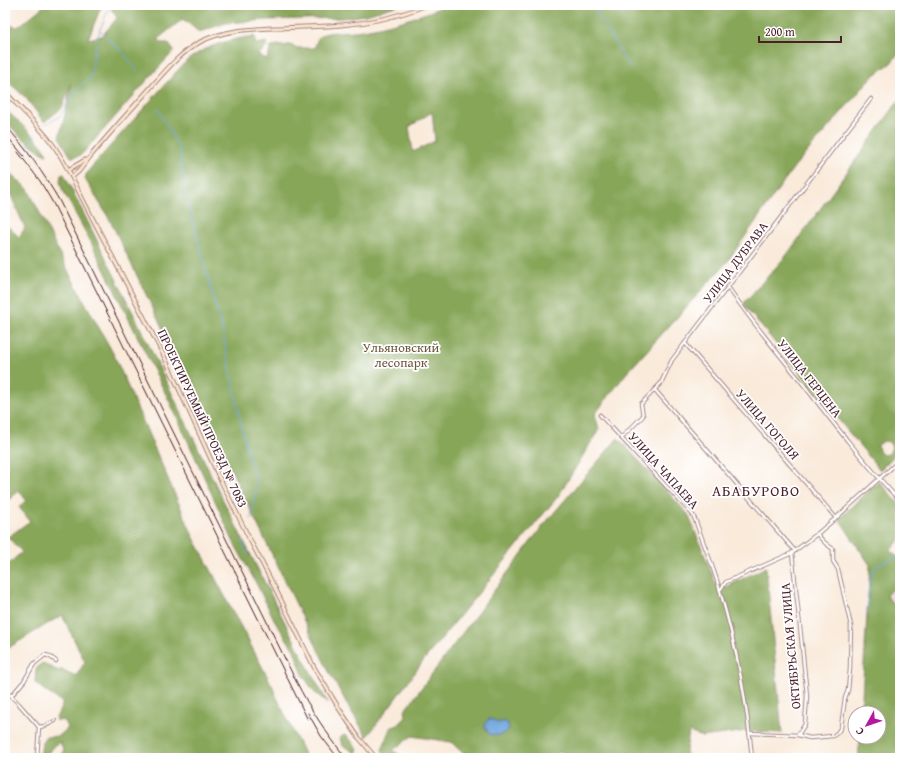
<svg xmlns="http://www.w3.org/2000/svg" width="905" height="763" font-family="'Gentium Book Plus',serif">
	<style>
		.built { fill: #f3cfdf }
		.forest { fill: #87a659; stroke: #686242; fill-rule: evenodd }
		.water { fill: #6ea5dc; stroke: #5c6284 }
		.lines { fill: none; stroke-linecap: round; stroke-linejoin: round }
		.stream { stroke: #6ea5dc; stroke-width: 1 }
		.street-casing { stroke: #a28482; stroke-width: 4.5 }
		.secondary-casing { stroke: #a28482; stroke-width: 5 }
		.street { stroke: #fff; stroke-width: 2.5 }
		.secondary { stroke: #fbe5cf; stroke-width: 3 }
		.rail { stroke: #4a1f2b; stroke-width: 1 }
		.labels { text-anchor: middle; stroke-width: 3.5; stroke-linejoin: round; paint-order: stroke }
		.street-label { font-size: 13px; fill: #4a1f2b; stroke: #fff }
		.park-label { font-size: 13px; fill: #6c573f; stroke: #fff }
		.quarter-label { font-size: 15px; letter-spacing: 1px; fill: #4a1f2b; stroke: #fff }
	</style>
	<rect width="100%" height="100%" fill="#fff"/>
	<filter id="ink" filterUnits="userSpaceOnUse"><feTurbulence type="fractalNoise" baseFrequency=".025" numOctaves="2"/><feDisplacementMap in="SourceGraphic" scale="8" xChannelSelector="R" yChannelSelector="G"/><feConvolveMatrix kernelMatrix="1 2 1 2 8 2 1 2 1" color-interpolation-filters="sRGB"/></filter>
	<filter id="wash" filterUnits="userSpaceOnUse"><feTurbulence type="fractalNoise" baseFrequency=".012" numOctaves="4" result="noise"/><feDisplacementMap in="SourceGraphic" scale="16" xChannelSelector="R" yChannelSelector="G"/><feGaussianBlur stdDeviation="0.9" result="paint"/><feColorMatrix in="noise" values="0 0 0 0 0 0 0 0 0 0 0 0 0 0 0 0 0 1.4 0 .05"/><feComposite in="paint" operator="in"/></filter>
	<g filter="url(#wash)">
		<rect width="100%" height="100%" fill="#f9eada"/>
		<path class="built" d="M900 587V609L889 596Z"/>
		<g class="forest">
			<path d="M45 5H103L101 7 88 39 102 36 117 18 109 5H399L366 15 342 18 265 20 226 23 199 32 183 19 160 37 159 40 162 43H168L174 51 149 78 107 126 81 155 75 157H71L59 137 65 115 71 84 62 108 44 122 26 98 5 79V32L8 33 11 30 8 25 18 27Z"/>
			<path d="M447 5H900V51L891 63 872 77 794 167 727 262 625 375 595 414 599 429 559 495 427 656 367 737 350 709 328 670 110 220 85 179 86 175 89 170 177 71C181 67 184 63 188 60 206 45 232 39 254 36L256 38 255 43 258 44 266 42 267 44 264 50 259 53V56L267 59 269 55 270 48 277 45 282 46 289 45 298 48H315C316 43 317 38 322 35 329 31 347 32 356 31 387 27 418 17 447 5ZM432 112 435 141 413 152 409 127Z"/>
			<path d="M900 99V450L880 470 743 304 786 256ZM884 441 889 442 892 447 889 454 883 455 879 451 878 445Z"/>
			<path d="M5 109C14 118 45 144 47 155L44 154 21 137 5 121Z"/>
			<path d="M9 172 28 189 70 275 114 355 193 536 275 691 276 696 306 758H40L42 743 45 737 59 736 68 728 65 721 55 720 63 703 44 690 35 683 36 669 42 663C48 664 52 669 59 671L62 669 75 676H76L85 662 62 615 5 650V567L22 552 8 537 30 521 19 507 26 500 19 491 5 503V224L19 237 25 228 9 191 5 187V180ZM59 742C63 747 65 751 61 756L57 757 55 756 49 757 46 755Z"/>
			<path d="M64 174 136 319 227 508 303 658 328 703 314 692 303 675 294 650 276 623 255 581 234 543 177 417 91 242 62 189 60 181 61 175Z"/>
			<path d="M618 438 688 514 716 584 726 587 766 567 782 733 747 731 702 737 689 732 685 758H571L560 751 552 758H468L451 742 412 736 393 750 403 758H387L382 750 390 728 398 725 406 717 405 710 541 528Z"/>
			<path d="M879 481 900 505V539L891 550 900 559V584L886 595 900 612V758H858L860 737H879V713H861L870 565 839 519Z"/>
			<path d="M344 735 348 737 358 749 356 753 342 745 340 738Z"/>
		</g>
		<path class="water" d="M489 719 494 720 498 723 505 721 508 724 509 729C502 736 498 736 489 734L485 727 486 722Z"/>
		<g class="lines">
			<g class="stream">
				<path d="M592 5 630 68"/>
				<path d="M100 30 110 41 122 51 138 72"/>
				<path d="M157 108 179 148 183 179 188 203 223 333 238 410 248 454 257 481 251 519"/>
				<path d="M46 124 59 117 78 89 91 76 96 41 104 20 111 5"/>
				<path d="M28 147 32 142 35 135"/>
				<path d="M242 540 248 555"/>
				<path d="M867 612 869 581 876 566 897 556"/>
			</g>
		</g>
	</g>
	<g filter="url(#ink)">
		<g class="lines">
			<defs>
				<g id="street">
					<path d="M728 287C751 321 777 352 803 384 834 424 865 464 900 501"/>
					<path d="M685 343 836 518"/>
					<path d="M655 390 795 551"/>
					<path d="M600 415 693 515 696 522C704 545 714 568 720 591 736 645 747 702 752 758"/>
					<path d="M621 438 643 416 641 404 661 383 672 360 871 99"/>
					<path d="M792 553 801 636 807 696 805 724 798 735"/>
					<path d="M720 590 726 582 792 553 817 534 836 518 900 460"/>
					<path d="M5 695H12V697L19 704 39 727 37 758"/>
					<path d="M12 695 24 681 34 664 45 655 49 656 56 661"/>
					<path d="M39 727 45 726 55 721"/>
					<path d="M749 733 798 735 810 738 833 736 838 732 841 727 845 698 848 690 850 669 851 626 838 569 833 561V549L824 542 817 534"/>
					<path d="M752 757 768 758"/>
				</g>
				<g id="secondary">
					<path d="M5 92C21 109 37 124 51 142 64 159 73 179 82 198L165 358 218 475 247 534 276 590 314 667 340 710 359 738 376 758"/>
					<path d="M68 170 85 160"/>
					<path d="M72 177 79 171 89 158C107 136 126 115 145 94 162 75 178 54 200 42 223 30 250 29 275 28 297 27 319 27 341 25 371 23 400 16 427 5"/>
				</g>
			</defs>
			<use href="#street" class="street-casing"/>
			<use href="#secondary" class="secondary-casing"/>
			<use href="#street" class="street"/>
			<use href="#secondary" class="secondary"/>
			<g class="rail">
				<path d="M5 125C27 149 43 173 59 200L296 681C310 709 327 734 346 758"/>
				<path d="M5 134 24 156"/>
				<path d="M18 152 40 181 53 203 308 720"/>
				<path d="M308 713 321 736 338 758"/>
			</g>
		</g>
	</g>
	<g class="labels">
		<g class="street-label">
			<text transform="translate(735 262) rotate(-53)" y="5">УЛИЦА ДУБРАВА</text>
			<text transform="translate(810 378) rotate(52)" y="5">УЛИЦА ГЕРЦЕНА</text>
			<text transform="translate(203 418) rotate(65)" y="5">ПРОЕКТИРУЕМЫЙ ПРОЕЗД № 7083</text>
			<text transform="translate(768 424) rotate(49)" y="5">УЛИЦА ГОГОЛЯ</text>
			<text transform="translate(664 470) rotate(48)" y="5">УЛИЦА ЧАПАЕВА</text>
			<text transform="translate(790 646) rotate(-95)" y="5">ОКТЯБРЬСКАЯ УЛИЦА</text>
		</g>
		<g class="park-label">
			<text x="401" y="352">Ульяновский<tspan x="401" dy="15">лесопарк</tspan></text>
		</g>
		<g class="quarter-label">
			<text x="756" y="496">АБАБУРОВО</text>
		</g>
	</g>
	<rect width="905" height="763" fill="none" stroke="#fff" stroke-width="20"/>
	<g transform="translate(867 725) rotate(230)"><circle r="19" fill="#ffffff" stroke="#b7a5aa"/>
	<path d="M0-3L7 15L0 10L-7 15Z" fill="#b5179e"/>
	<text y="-6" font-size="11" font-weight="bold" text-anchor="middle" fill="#4a1f2b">С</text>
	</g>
	<path d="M759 36v6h82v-6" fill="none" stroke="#4a1f2b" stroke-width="2"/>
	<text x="765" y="36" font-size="12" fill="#4a1f2b" stroke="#ffffff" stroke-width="3" paint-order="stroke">200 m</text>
</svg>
